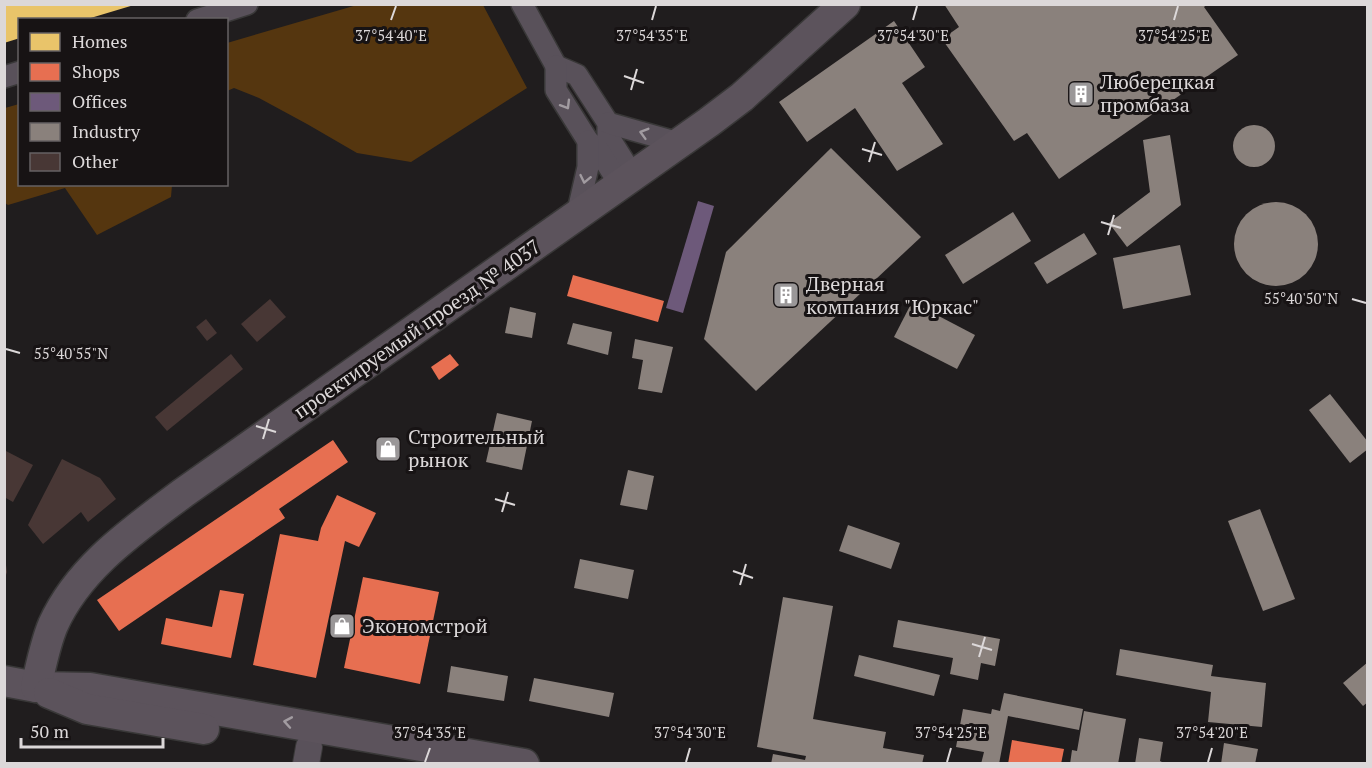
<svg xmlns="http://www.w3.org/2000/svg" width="1372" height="768" font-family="'PT Serif',serif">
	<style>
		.green { fill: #55360f }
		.homes { fill: #e9c46a }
		.shops { fill: #e76f51 }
		.offices { fill: #6d597a }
		.industry { fill: #8a817c }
		.building { fill: #483735 }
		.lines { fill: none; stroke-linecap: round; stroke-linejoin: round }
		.minor-casing { stroke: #393838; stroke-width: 24 }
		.tertiary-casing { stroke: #393838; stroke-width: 28 }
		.secondary-casing { stroke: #393838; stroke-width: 33 }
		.minor { stroke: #59515a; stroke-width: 21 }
		.tertiary { stroke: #59515a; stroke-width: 26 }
		.secondary { stroke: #5c535c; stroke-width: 30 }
		.oneway { stroke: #a19ba0 }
		.oneway2 { stroke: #a29ca1 }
		.ticks { fill: none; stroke: #dcd8d9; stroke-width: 2 }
		.labels { text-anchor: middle; stroke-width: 6; stroke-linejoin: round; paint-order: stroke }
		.poi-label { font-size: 20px; fill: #dcd8d9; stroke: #171314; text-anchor: start }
		.street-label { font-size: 20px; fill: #dcd8d9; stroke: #171314 }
		.ticks-label { font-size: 15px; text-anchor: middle; fill: #dcd8d9; stroke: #171314; stroke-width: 6; stroke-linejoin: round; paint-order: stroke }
	</style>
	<rect width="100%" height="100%" fill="#201d1e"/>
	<g class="green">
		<path d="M357 5H483L527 88 411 162 357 153 307 124 259 98 234 88 227 91V43Z"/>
		<path d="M19 104 20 184 172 185 171 197 97 235 65 188 8 205 5 203V108Z"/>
	</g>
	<path class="homes" d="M4 4H134V5L84 20H20V38L4 43Z"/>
	<g class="shops">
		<path d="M573 275 664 301 658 322 567 296Z"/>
		<path d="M450 354 459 365 439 380 431 367Z"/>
		<path d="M333 440 348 462 279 509 285 518 119 631 97 600Z"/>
		<path d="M337 495 376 513 359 547 345 541 316 678 253 665 280 534 318 541 321 528Z"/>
		<path d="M363 577 439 592 420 684 344 668Z"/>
		<path d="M220 590 244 594 231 658 161 644 166 618 212 627Z"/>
		<path d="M1012 740 1064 749 1061 764H1008Z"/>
	</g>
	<path class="offices" d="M698 201 714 206 683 313 666 308Z"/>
	<g class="industry">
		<path d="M944 4H1207L1204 7 1238 55 1059 179 1027 133 1014 141 942 39 959 27Z"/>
		<path d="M894 21 925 67 902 83 943 144 897 171 855 108 807 142 779 102Z"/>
		<circle cx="1254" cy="146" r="21"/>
		<path d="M1170 135 1181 205 1127 247 1109 223 1150 192 1143 140Z"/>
		<path d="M831 148 921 237 756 391 704 339 726 252Z"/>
		<circle cx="1276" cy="244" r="42"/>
		<path d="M1013 212 1031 241 963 284 945 255Z"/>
		<path d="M1084 233 1097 254 1047 284 1034 263Z"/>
		<path d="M1180 245 1191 295 1123 309 1113 258Z"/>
		<path d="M912 302 975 335 957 369 894 337Z"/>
		<path d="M510 307 536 313 532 338 505 333Z"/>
		<path d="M573 323 612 332 608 355 567 344Z"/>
		<path d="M635 339 673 347 662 393 638 389 643 360 632 358Z"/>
		<path d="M1330 394 1368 442V449L1350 463 1309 410Z"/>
		<path d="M497 413 532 421 522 470 486 462Z"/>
		<path d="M628 470 654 476 647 510 620 505Z"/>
		<path d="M1260 509 1295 599 1263 611 1228 521Z"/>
		<path d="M848 525 900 543 891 569 839 551Z"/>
		<path d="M580 559 634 570 628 599 574 588Z"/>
		<path d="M783 597 833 606 813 719 886 732 883 748 924 755 922 764H771L773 754 805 760 806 756 757 747Z"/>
		<path d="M898 620 1000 639 995 666 981 663 978 680 950 674 953 658 893 647Z"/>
		<path d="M1120 649 1213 665 1211 676 1266 683 1262 727 1208 722 1211 692 1116 675Z"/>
		<path d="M859 655 940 675 934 696 854 676Z"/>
		<path d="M1368 662V702L1363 706 1343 683Z"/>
		<path d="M451 666 508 676 504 701 447 692Z"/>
		<path d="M534 678 614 693 609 717 529 701Z"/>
		<path d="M1004 693 1083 709 1079 730 1008 716 999 764H981L984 752 956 747 963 709 991 714 992 709 1000 711Z"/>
		<path d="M1084 711 1126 719 1118 764H1070L1072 750 1077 751Z"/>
		<path d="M1139 738 1163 742 1160 761 1166 764H1135Z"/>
		<path d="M1224 743 1258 749 1255 764H1221Z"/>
	</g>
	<g class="building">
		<path d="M270 299 286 317 257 342 241 324Z"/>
		<path d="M206 319 217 333 207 341 196 327Z"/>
		<path d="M231 354 243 369 167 431 155 417Z"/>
		<path d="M4 450 33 465 13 502 4 497Z"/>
		<path d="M62 459 100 478 116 499 88 522 81 512 43 544 28 525Z"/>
		<path d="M5 558 7 572 5 578H4Z"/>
	</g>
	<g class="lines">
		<defs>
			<g id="minor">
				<path d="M522 4 556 66"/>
				<path d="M197 20 247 4"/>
				<path d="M556 66 577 75 608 123V136L633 176"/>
				<path d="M556 66V90L588 141 599 151 620 185"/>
				<path d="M4 77 20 72"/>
				<path d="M608 123 679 143"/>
				<path d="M577 215 588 167V141"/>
			</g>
			<path id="tertiary" d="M306 764 309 747"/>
			<g id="secondary">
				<path d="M4 681 36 687 90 688 524 764"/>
				<path d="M36 687C41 666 45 644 53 625 79 567 134 530 183 493L709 122 742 97 845 4"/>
				<path d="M49 693 87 709 204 729"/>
			</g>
		</defs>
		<use href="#minor" class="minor-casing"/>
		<use href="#tertiary" class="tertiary-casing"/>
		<use href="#secondary" class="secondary-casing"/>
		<use href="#minor" class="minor"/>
		<use href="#tertiary" class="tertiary"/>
		<use href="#secondary" class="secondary"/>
	</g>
	<defs><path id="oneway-chevron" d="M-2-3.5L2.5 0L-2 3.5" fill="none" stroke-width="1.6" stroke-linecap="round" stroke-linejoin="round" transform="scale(1.5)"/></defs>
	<g class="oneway">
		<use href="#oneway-chevron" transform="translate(566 105) rotate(59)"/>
		<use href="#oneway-chevron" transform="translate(644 133) rotate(-164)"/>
		<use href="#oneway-chevron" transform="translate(585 179) rotate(102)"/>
	</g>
	<use class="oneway2" href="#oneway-chevron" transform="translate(288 722) rotate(-170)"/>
	<path class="ticks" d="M391 20 396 6M652 20 656 6M913 20 917 6M1174 20 1178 6M624 76 644 83M631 90 637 69M862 149 882 155M869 162 875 142M1101 222 1121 228M1108 235 1114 215M1352 299 1366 303M6 349 20 353M256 426 276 432M263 439 269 419M495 499 515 505M502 512 508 492M733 571 753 578M740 585 746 564M972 644 992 650M979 657 985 637M425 762 430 748M686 762 690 748M947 762 951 748M1208 762 1212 748"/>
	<defs>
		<symbol id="building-square" viewBox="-11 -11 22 22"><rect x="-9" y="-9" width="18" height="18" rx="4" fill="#9a9798" stroke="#171314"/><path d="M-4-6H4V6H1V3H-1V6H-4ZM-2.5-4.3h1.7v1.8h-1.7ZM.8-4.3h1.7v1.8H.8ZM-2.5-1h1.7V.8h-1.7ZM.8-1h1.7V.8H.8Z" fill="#fff"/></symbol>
		<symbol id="shop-square" viewBox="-11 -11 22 22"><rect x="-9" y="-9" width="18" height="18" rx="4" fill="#9a9798" stroke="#171314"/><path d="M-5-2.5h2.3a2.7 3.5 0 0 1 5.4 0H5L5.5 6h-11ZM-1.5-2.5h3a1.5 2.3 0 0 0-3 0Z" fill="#fff"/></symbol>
	</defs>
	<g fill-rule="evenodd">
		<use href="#building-square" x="1066" y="79" width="30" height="30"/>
		<use href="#building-square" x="771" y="280" width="30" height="30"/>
		<use href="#shop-square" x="373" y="434" width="30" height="30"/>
		<use href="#shop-square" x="327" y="611" width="30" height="30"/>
	</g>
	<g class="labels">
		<g class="poi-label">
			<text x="1100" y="89">Люберецкая<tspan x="1100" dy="23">промбаза</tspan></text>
			<text x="806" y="291">Дверная<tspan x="806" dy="23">компания "Юркас"</tspan></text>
			<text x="408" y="444">Строительный<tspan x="408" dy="23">рынок</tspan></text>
			<text x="362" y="633">Экономстрой</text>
		</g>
		<g class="street-label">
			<text transform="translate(417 329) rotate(-35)" y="7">проектируемый проезд № 4037</text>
		</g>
	</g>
	<g class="ticks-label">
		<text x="391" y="41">37°54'40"E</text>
		<text x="652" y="41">37°54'35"E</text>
		<text x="913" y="41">37°54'30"E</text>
		<text x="1174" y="41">37°54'25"E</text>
		<text x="1301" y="304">55°40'50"N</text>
		<text x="71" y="359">55°40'55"N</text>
		<text x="430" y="738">37°54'35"E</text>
		<text x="690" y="738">37°54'30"E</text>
		<text x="951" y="738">37°54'25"E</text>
		<text x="1212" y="738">37°54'20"E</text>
	</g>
	<rect width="1372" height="768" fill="none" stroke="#dcd8d9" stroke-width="12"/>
	<rect x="18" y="18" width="210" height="168" fill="#171314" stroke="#666263" stroke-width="1.5"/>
	<rect x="30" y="33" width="30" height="18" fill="#e9c46a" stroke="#666263" stroke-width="1.5"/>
	<text x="72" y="48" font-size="18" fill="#dcd8d9">Homes</text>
	<rect x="30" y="63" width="30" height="18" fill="#e76f51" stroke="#666263" stroke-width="1.5"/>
	<text x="72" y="78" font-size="18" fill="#dcd8d9">Shops</text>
	<rect x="30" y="93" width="30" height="18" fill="#6d597a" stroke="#666263" stroke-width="1.5"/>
	<text x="72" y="108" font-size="18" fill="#dcd8d9">Offices</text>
	<rect x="30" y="123" width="30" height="18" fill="#8a817c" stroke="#666263" stroke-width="1.5"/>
	<text x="72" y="138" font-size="18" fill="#dcd8d9">Industry</text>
	<rect x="30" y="153" width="30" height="18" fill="#483735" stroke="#666263" stroke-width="1.5"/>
	<text x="72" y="168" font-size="18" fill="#dcd8d9">Other</text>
	<path d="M21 738v9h142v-9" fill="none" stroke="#dcd8d9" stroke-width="3"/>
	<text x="30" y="738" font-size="18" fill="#dcd8d9" stroke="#171314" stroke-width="4.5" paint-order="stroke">50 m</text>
</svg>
